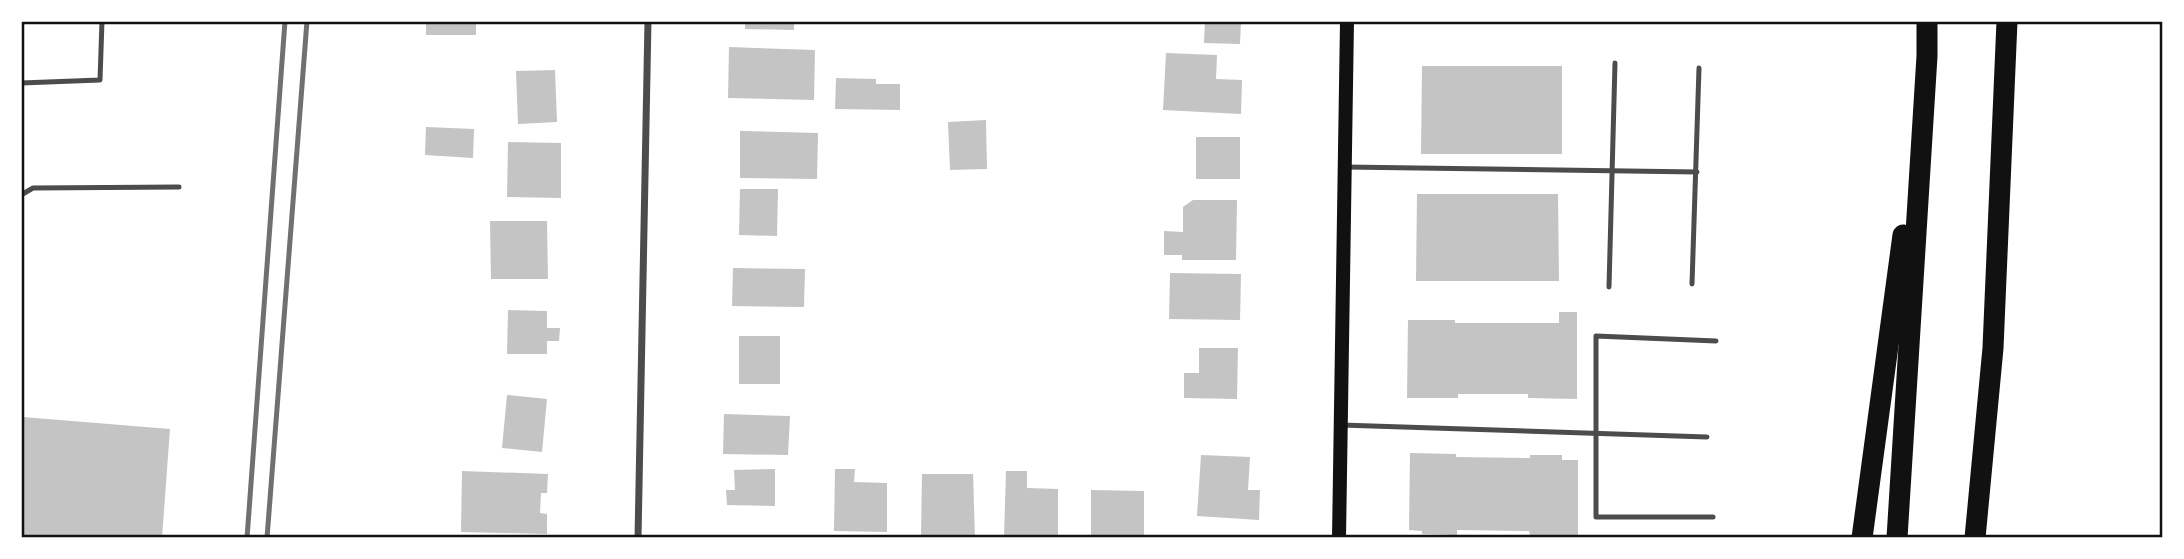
<svg xmlns="http://www.w3.org/2000/svg" width="2184" height="559" font-family="'Varela Round',sans-serif">
	<style>
		.building { fill: #c4c4c4 }
		.lines { fill: none; stroke-linecap: round; stroke-linejoin: round }
		.service { stroke: #4c4c4c; stroke-width: 5 }
		.minor { stroke: #4c4c4c; stroke-width: 7 }
		.secondary { stroke: #111; stroke-width: 14 }
		.motorway { stroke: #111; stroke-width: 21 }
		.rail { stroke: #707070; stroke-width: 5 }
		.neatline { fill: none; stroke: #111; stroke-width: 2.5 }
	</style>
	<rect width="100%" height="100%" fill="#fff"/>
	<g class="building">
		<rect x="426" y="21" width="50" height="14"/>
		<path d="M745 21H794V30L745 29Z"/>
		<path d="M1205 21H1241L1240 44 1204 43Z"/>
		<path d="M729 47 815 50 814 100 728 98Z"/>
		<path d="M1166 53 1217 55 1216 79 1242 80 1241 114 1163 110Z"/>
		<path d="M1422 66H1562V154H1421Z"/>
		<path d="M555 70 557 122 518 124 516 71Z"/>
		<path d="M836 78 876 79V84H900V110L835 109Z"/>
		<path d="M986 120 987 169 950 170 948 122Z"/>
		<path d="M426 127 474 129 473 158 425 155Z"/>
		<path d="M740 131 818 133 817 179 740 178Z"/>
		<rect x="1196" y="137" width="44" height="42"/>
		<path d="M508 142 561 143V198L507 197Z"/>
		<path d="M740 189H778L777 236 739 235Z"/>
		<path d="M1417 194H1558L1559 281H1416Z"/>
		<path d="M1193 200H1237L1236 260H1182V255H1164V231L1183 232V207Z"/>
		<path d="M490 221H547L548 279H491Z"/>
		<path d="M733 268 805 269 804 307 732 306Z"/>
		<path d="M1170 273 1241 274 1240 320 1169 319Z"/>
		<path d="M508 310 547 311V328H560L559 341H547V354H507Z"/>
		<path d="M1559 312H1577V399L1528 398V394H1458V398H1407L1408 320H1455V323H1559Z"/>
		<rect x="739" y="336" width="41" height="48"/>
		<path d="M1199 348H1238L1237 399 1184 398V373H1199Z"/>
		<path d="M507 395 547 399 542 452 502 448Z"/>
		<path d="M724 414 790 416 788 455 723 454Z"/>
		<path d="M23 417 170 429 162 538H21Z"/>
		<path d="M1410 453 1456 454V457L1530 458V455H1562V460H1578V535H1530L1529 531 1457 530V535L1422 534V531L1409 530Z"/>
		<path d="M1201 455 1250 457 1248 490H1260L1259 520 1197 516Z"/>
		<path d="M775 469V506L727 505 726 490H735L734 470Z"/>
		<path d="M835 469H855L854 482 887 483V532L834 531Z"/>
		<path d="M462 471 548 474 547 493H541L540 513 547 514V534L461 532Z"/>
		<path d="M1006 471H1027V488L1058 489V538H1004Z"/>
		<path d="M922 474H973L975 537 921 536Z"/>
		<path d="M1091 490 1144 491V538H1091Z"/>
	</g>
	<g class="lines">
		<g class="service">
			<path d="M21 83 100 80 102 21"/>
			<path d="M1345 167 1697 172"/>
			<path d="M21 195 33 188 179 187"/>
			<path d="M1692 284 1699 68"/>
			<path d="M1609 287 1615 63"/>
			<path d="M1341 425 1707 437"/>
			<path d="M1713 517H1596V336L1716 341"/>
		</g>
		<path class="minor" d="M638 538 648 21"/>
		<path class="secondary" d="M1339 538 1347 21"/>
		<g class="motorway">
			<path d="M1862 538 1903 235"/>
			<path d="M1897 538 1927 56V21"/>
			<path d="M1975 538 1993 348 2007 21"/>
		</g>
		<g class="rail">
			<path d="M247 538 285 21"/>
			<path d="M267 538 307 21"/>
		</g>
	</g>
	<rect width="2184" height="559" fill="none" stroke="#ffffff" stroke-width="46"/>
	<rect x="23" y="23" width="2138" height="513" class="neatline"/>
</svg>
